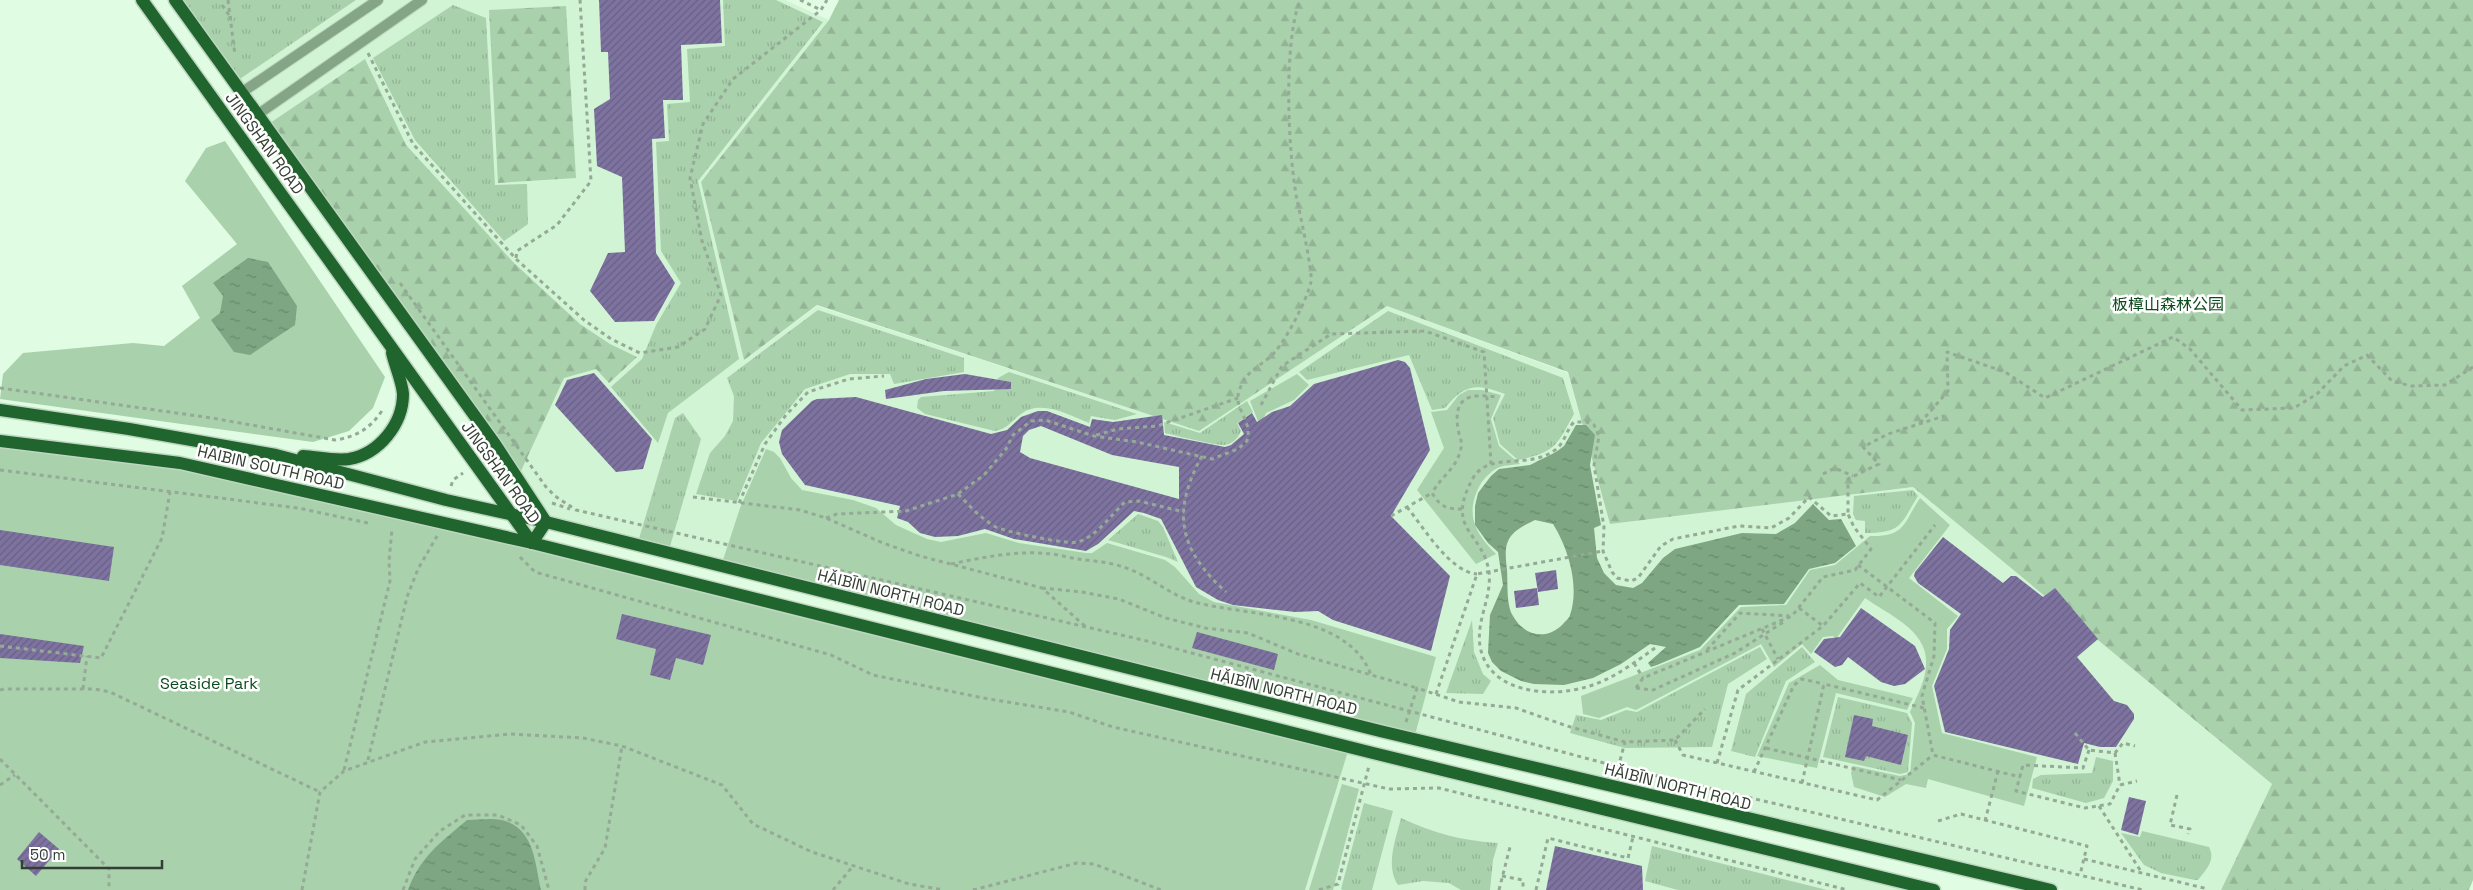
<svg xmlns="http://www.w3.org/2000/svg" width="2473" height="890" font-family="'Space Grotesk','Noto Sans SC',sans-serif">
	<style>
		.built { fill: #d1f4d4 }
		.grass { fill: url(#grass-tufts) }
		.forest { fill: url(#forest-firs) }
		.park { fill: #a9d1ac }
		.water { fill: url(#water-ripples); fill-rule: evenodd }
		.building { fill: url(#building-hatch); fill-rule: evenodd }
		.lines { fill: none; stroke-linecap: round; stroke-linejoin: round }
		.service-casing { stroke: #bed6bf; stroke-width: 12 }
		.primary-casing { stroke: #bed6bf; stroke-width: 15 }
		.path { stroke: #95aa96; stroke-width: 3; stroke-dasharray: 4 4; stroke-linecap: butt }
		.service { stroke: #84a687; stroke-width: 10 }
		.primary { stroke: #20642e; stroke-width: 12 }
		.labels { text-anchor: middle; stroke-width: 5; stroke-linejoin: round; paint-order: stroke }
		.street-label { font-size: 16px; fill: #343f34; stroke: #fff }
		.park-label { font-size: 16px; fill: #0b4b1b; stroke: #fff }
	</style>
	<defs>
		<pattern id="grass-tufts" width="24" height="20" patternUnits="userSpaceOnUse" patternTransform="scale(1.25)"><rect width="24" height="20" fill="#a9d1ac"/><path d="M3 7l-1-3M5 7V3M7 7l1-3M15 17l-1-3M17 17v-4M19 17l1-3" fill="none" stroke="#92b495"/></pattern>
		<pattern id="forest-firs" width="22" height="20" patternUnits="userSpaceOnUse" patternTransform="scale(1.25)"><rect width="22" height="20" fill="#a9d1ac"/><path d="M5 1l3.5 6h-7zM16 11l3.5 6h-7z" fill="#92b495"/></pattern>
		<pattern id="water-ripples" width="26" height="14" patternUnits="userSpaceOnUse" patternTransform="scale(1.25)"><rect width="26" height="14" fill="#7ea682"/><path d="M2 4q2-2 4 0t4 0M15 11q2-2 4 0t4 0" fill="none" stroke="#68896b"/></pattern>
		<pattern id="building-hatch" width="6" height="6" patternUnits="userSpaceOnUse" patternTransform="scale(1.25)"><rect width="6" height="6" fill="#7e73a0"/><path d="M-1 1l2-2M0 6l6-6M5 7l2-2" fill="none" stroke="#686083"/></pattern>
	</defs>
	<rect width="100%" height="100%" fill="#e0fce2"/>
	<g class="built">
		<path d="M356 0H785L829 20 701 182 744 360 817 306 1199 431 1387 306 1568 373 1610 524 1913 487 2272 784 2221 890H2064L1443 746 546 522 234 83Z"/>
		<path d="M1349 747 1924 890H1305Z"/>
	</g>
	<g class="grass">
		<path d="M175 0H356L234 83Z"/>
		<path d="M723 0H776L823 22 698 181 739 359 668 413 658 443 611 387 642 359 656 325 681 283 661 251 656 142 669 141 667 104 690 102 687 49 725 46Z"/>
		<path d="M453 5 486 18 495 185 527 184 528 224 504 241 415 140 373 58Z"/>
		<path d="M818 310 964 358V372L894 384 890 374H850L805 389 761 443 737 501 696 494 710 453 725 436 733 421 734 396 727 378Z"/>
		<path d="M1388 311 1563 378 1574 414C1556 446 1556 452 1518 460L1500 444 1493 418 1505 394C1476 383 1465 384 1445 408L1432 410 1409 355 1307 380 1299 372Z"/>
		<path d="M1009 372 1137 414 1115 420 1091 416 1089 423C1069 415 1041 399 1021 414 1012 420 1008 429 995 431L925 414 917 408 918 400 921 397 994 391 998 378Z"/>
		<path d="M1247 401 1253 412 1237 423 1241 431C1238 438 1233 444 1224 445 1218 446 1173 435 1165 433L1164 422 1200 433Z"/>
		<path d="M683 413 701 439 669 550 638 542 675 418Z"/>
		<path d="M1913 490 1918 496C1900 525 1902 533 1865 533V521L1856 520 1853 514 1854 496Z"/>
		<path d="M1138 514 1158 521 1163 527 1178 562 1166 557 1108 540Z"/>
		<path d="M1472 620 1474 652 1483 674 1491 681 1483 694 1446 693Z"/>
		<path d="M1760 647 1767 659 1728 684 1712 747 1625 748 1570 733 1576 715 1601 720 1626 710 1637 712Z"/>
		<path d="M1802 647 1815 662 1786 681 1755 757 1731 751 1746 694Z"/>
		<path d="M1838 697 1907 713 1912 723 1908 772 1900 774 1823 757Z"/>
		<path d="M2096 757 2113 761V781L2104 798 2086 803 2032 788 2033 779 2041 775 2092 773Z"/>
		<path d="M1364 803 1393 811 1372 890H1343L1341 889Z"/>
		<path d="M1401 818C1433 833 1463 841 1498 843L1493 860 1490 890H1461L1449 883 1423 881 1398 885C1385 865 1396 839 1401 818Z"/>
		<path d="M2142 831 2209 847C2216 860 2206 870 2198 880H2195L2161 873 2144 865 2121 833 2140 837Z"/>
		<path d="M1652 846 1827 890H1678L1645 881Z"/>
	</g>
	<g class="forest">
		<path d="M839 0H2473V880L2469 890H2221L2272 784 1913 487 1610 524 1568 372 1387 306 1199 431 817 305 744 360 701 182 829 20Z"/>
		<path d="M566 6 576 178 498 183 489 10Z"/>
		<path d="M365 59 406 145 514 263 580 324 610 344 637 357 609 383 596 369 564 378 520 473 270 123Z"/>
	</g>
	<g class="park">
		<path d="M225 141 385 377 373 408 349 431 313 442 0 399 3 374 23 353 133 343 164 346 200 318 182 286 237 244 185 181 206 148Z"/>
		<path d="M1297 374 1309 385 1294 400 1266 413 1260 426 1250 401Z"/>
		<path d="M1468 390H1482L1501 395 1491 419 1499 446 1520 464C1513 465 1506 465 1500 467 1493 469 1484 478 1480 485 1465 513 1474 533 1496 554L1476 564 1417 490 1444 448 1431 412 1447 410 1459 395Z"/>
		<path d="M0 441 180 463 1349 748 1305 890H0Z"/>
		<path d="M766 449 774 452 780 458 791 478 802 490 853 500 876 508 896 525 927 539 941 542 986 533 1019 543 1086 553H1092L1107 543 1165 560 1175 567 1199 594 1214 602 1311 620 1436 657 1415 735 722 563 740 508Z"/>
		<path d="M1920 498 1950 525 1909 578 1958 616 1947 629V649L1932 686 1942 733 2037 757 2024 806 1928 779 1926 788 1906 784 1885 797 1854 787 1851 773 1853 766 1900 776 1910 774 1915 723 1910 712C1916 698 1926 680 1926 665 1929 631 1889 615 1865 598L1836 639 1833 636 1823 637 1811 654 1802 644 1774 667 1761 644 1636 710 1627 707 1599 718 1583 714 1581 696 1700 650 1741 607 1786 605 1810 570 1835 565 1870 536C1905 537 1903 524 1920 498Z"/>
		<path d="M1820 665 1838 680 1913 698 1907 710 1836 693 1817 768 1757 756 1789 683Z"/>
		<path d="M1342 784 1359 789 1333 890H1309Z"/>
	</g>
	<g class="water">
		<path d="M248 258 268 262 297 306 295 325 250 355 234 352 211 320 220 313 223 296 213 283Z"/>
		<path d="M1576 425H1586L1595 435 1590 465 1601 525 1594 528 1597 558 1604 573 1616 585 1633 588 1642 583 1663 558 1675 549 1742 533 1776 534 1795 523 1813 504 1829 520 1841 519 1856 546 1835 563 1809 569 1784 604 1739 605 1700 647 1657 665 1651 667 1648 663 1666 647 1650 644 1621 664 1593 678 1564 685 1534 684 1521 681 1501 671 1492 662 1488 653 1490 615 1503 585 1498 552 1488 543 1475 525V506L1478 493 1491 476 1499 469 1530 465 1556 452 1564 446ZM1535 520 1553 524C1568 548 1580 586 1570 615 1569 619 1565 621 1563 624 1547 641 1524 636 1513 616 1506 605 1508 583 1507 570 1503 540 1508 533 1535 520Z"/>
		<path d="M467 820C478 820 491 818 502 820 535 828 535 864 541 890H408C420 857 440 843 467 820Z"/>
	</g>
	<g class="building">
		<path d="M599 0H720L722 43 681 45 683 100H663L665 138 652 139 656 253 675 283 654 321 615 322 590 291 608 253 625 252 622 177 597 166 594 109 610 99 608 52H601Z"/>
		<path d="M1398 360 1405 362 1410 368 1430 450 1391 516 1450 576 1431 651 1333 620 1318 611 1295 612 1233 605 1218 600 1196 587 1161 519 1144 513 1134 511 1098 544 1086 551 1014 539 985 529 958 536 935 537 920 533 908 522 897 518 900 506 805 485 782 454 779 442 782 430 812 401 817 399 856 397 991 434 1007 430 1021 417 1038 411H1047L1090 427 1092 419 1113 422 1162 415 1164 435 1225 447 1231 445 1244 434 1238 423 1252 413 1257 422 1272 412 1290 406 1314 384ZM1041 426 1112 455 1179 467V499L1030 458 1020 452 1023 436 1029 430Z"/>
		<path d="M594 373 652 439 643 469 616 472 555 405 567 380Z"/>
		<path d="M965 374 1011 382V389L944 391 886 399 885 390 926 379Z"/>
		<path d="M0 530 114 547 109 581 0 565Z"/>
		<path d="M1943 537 2003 583 2011 576H2016L2043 597 2055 588 2098 639 2077 657 2114 701 2127 705 2134 714V719L2116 747H2100L2084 743 2078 764 1945 732 1934 686 1949 649 1950 630 1961 614 1918 583 1914 576 1915 572Z"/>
		<path d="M1556 570 1558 589 1538 592 1535 573Z"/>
		<path d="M1537 588 1539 605 1516 608 1514 591Z"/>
		<path d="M1861 608 1915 646 1925 669 1905 684 1894 686 1881 682 1848 657 1842 665 1835 667 1814 652 1824 639 1840 637Z"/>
		<path d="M622 614 711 635 703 665 676 658 670 680 650 675 656 649 616 639Z"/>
		<path d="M1197 632 1278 654 1274 670 1192 648Z"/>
		<path d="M0 634 84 646 80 663 0 658Z"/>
		<path d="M1854 715 1873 719 1872 726 1908 735 1901 765 1866 756 1864 761 1845 757Z"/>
		<path d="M2129 797 2146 801 2138 835 2121 830Z"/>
		<path d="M39 832 59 849 36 876 17 859Z"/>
		<path d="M1555 846 1642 866 1643 890H1546Z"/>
	</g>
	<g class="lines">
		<defs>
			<g id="service">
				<path d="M241 93 378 0"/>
				<path d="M257 115 422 0"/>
			</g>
			<g id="primary">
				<path d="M142 0 532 543"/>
				<path d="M175 0 495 444 546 522"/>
				<path d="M0 410 129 429 276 455 446 500 546 522 1380 731 2051 890"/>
				<path d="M0 441 180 463 532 543 1373 753 1934 890"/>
				<path d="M303 456C317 457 335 461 349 459 379 454 403 424 403 394 402 381 395 366 392 353"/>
				<path d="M532 543 546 522"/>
			</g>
		</defs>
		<use href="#service" class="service-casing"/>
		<use href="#primary" class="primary-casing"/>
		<g class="path">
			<path d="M228 0 235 55"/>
			<path d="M800 0 821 10"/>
			<path d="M222 5 229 15"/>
			<path d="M368 53 413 144 516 259 584 320 611 339 640 353 678 347 705 329 721 295 702 241 690 178 703 124 733 79 821 10 827 0"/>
			<path d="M516 258 517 251 557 225 591 181 580 0"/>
			<path d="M400 283 546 487 555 496 576 510 1143 640 1619 767 2143 890"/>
			<path d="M0 388 212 418 335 440C357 437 372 427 383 409"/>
			<path d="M1261 405 1282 366 1331 334 1425 331 1484 352 1491 464"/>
			<path d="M1920 423 1948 391 1947 352 2005 372 2045 398 2173 337 2190 349 2242 410 2294 408 2317 394 2344 366 2367 355 2392 381 2411 386 2445 385 2473 367"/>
			<path d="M1096 435 1118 429 1157 426 1238 398"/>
			<path d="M1202 456C1171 512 1179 550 1226 592"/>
			<path d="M0 470 298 508 368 523"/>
			<path d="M1823 474 1835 468 1853 476"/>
			<path d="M451 486 453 480 463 473"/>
			<path d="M958 494C971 507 980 518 996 527 1006 532 1068 545 1078 542 1097 536 1111 515 1125 502L1139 501 1184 512"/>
			<path d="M693 497 800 510 826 518 883 543 920 556 1042 588 1086 627"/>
			<path d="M552 503 570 509"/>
			<path d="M739 503 765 444 786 415 808 392 849 379 884 376"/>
			<path d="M1407 507C1424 528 1450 572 1477 574"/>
			<path d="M1462 509C1446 509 1441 507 1432 493 1441 476 1457 469 1461 448 1463 442 1459 436 1458 429 1453 397 1469 393 1497 397"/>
			<path d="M1391 516 1432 493"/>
			<path d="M826 518 837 514 906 511 958 494 984 475 1006 449 1013 435 1031 421 1045 420 1094 436 1137 442 1212 459 1238 449 1247 441C1253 419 1233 410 1239 391 1245 373 1255 369 1269 358 1283 347 1307 300 1311 282 1313 273 1300 214 1297 200 1288 153 1283 44 1300 0"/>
			<path d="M520 557 535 572 831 655 873 675 983 698 1069 712 1113 727 1389 789 1439 788 1848 890"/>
			<path d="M951 564C985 557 1018 550 1052 554 1061 555 1070 558 1078 559 1093 561 1109 562 1123 567 1150 575 1171 597 1198 603 1251 616 1349 614 1371 675"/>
			<path d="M1858 565 1935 623 1934 656 1922 696 1933 755 2020 777"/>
			<path d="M1042 588 1082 592 1119 599 1166 618 1205 628 1248 633 1298 654 1417 688"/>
			<path d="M1799 608 1823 626"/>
			<path d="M1762 629 1778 659"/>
			<path d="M0 646 101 658 162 538 170 492"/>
			<path d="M1655 648C1634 663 1612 680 1586 687 1549 698 1488 693 1480 646 1476 620 1492 598 1489 572 1483 531 1444 531 1473 478 1489 451 1528 470 1555 450 1565 443 1566 430 1574 422H1587L1594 425 1599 436 1594 465 1604 527 1603 551 1612 572 1617 578 1631 581 1638 578 1661 546 1673 539 1739 526 1771 528 1789 518 1809 497 1831 516 1848 514V479L1879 464 1863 447 1888 434 1944 416"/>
			<path d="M1707 650 1740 613 1789 616"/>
			<path d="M1634 663 1643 678"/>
			<path d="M1636 688 1643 678 1792 616 1823 577 1855 570 1871 549 1854 527 1848 514"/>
			<path d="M1636 688 1653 690 1735 653 1785 621"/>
			<path d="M83 689 87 656"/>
			<path d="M0 690 4 689H94L110 692 320 792"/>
			<path d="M1436 694 1477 574 1603 551"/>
			<path d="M1406 722 1417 688 1459 702 1516 708 1567 726 1625 742 1675 740 1705 709"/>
			<path d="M2075 733 2089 750 2115 753 2123 743 2135 746"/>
			<path d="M1675 740 1683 755 1877 800 1933 755"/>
			<path d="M1766 748 1901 780"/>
			<path d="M2089 750 2083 768 2023 765 2016 791 2085 808 2110 804 2120 785 2137 781"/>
			<path d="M2115 753 2120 785"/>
			<path d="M0 759 109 869V890"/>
			<path d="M368 760 407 597 418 569 437 536"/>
			<path d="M1717 763 1738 690 1823 626 1860 583 1879 597 1935 525"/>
			<path d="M1618 768 1625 742"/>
			<path d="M344 770 390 581 389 561 392 529"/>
			<path d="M1754 772 1794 685 1802 679 1824 684"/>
			<path d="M1802 783 1824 684 1924 708"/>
			<path d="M0 785 15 775"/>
			<path d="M2177 795 2170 825 2190 829 2188 834"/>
			<path d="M2099 806 2142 873"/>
			<path d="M1938 821 1961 814 2087 846 2080 875"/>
			<path d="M1985 821 1998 771"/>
			<path d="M2084 859 2208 889"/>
			<path d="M1502 876 1523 880V890"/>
			<path d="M302 890 320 792 344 771 425 742 510 734 583 738 622 746 722 785 753 824 812 852 909 884 944 890"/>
			<path d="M403 890 415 859 440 831 465 815H498L521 825 537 846 549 890"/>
			<path d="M585 890V882L605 848 622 746"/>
			<path d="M833 890 854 865"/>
			<path d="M973 890 1077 863 1094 864 1161 890"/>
			<path d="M1319 890 1338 884 1369 766"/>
			<path d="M1499 890 1510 847"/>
			<path d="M1536 890 1548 838 1628 858 1633 837"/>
		</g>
		<use href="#service" class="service"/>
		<use href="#primary" class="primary"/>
	</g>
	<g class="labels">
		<g class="street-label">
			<text transform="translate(265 143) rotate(54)" y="6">JINGSHAN ROAD</text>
			<text transform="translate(271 467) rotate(13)" y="6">HAIBIN SOUTH ROAD</text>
			<text transform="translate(501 472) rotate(54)" y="6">JINGSHAN ROAD</text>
			<text transform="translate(891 592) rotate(14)" y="6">HǍIBĪN NORTH ROAD</text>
			<text transform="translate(1284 691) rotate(14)" y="6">HǍIBĪN NORTH ROAD</text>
			<text transform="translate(1678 786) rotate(14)" y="6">HǍIBĪN NORTH ROAD</text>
		</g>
		<g class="park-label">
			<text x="2168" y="310">板樟山森林公园</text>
			<text x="209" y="689">Seaside Park</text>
		</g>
	</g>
	<path d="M22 860v8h140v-8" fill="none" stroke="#343f34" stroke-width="2.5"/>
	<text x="30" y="860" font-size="15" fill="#343f34" stroke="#ffffff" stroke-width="4" paint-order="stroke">50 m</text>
</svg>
